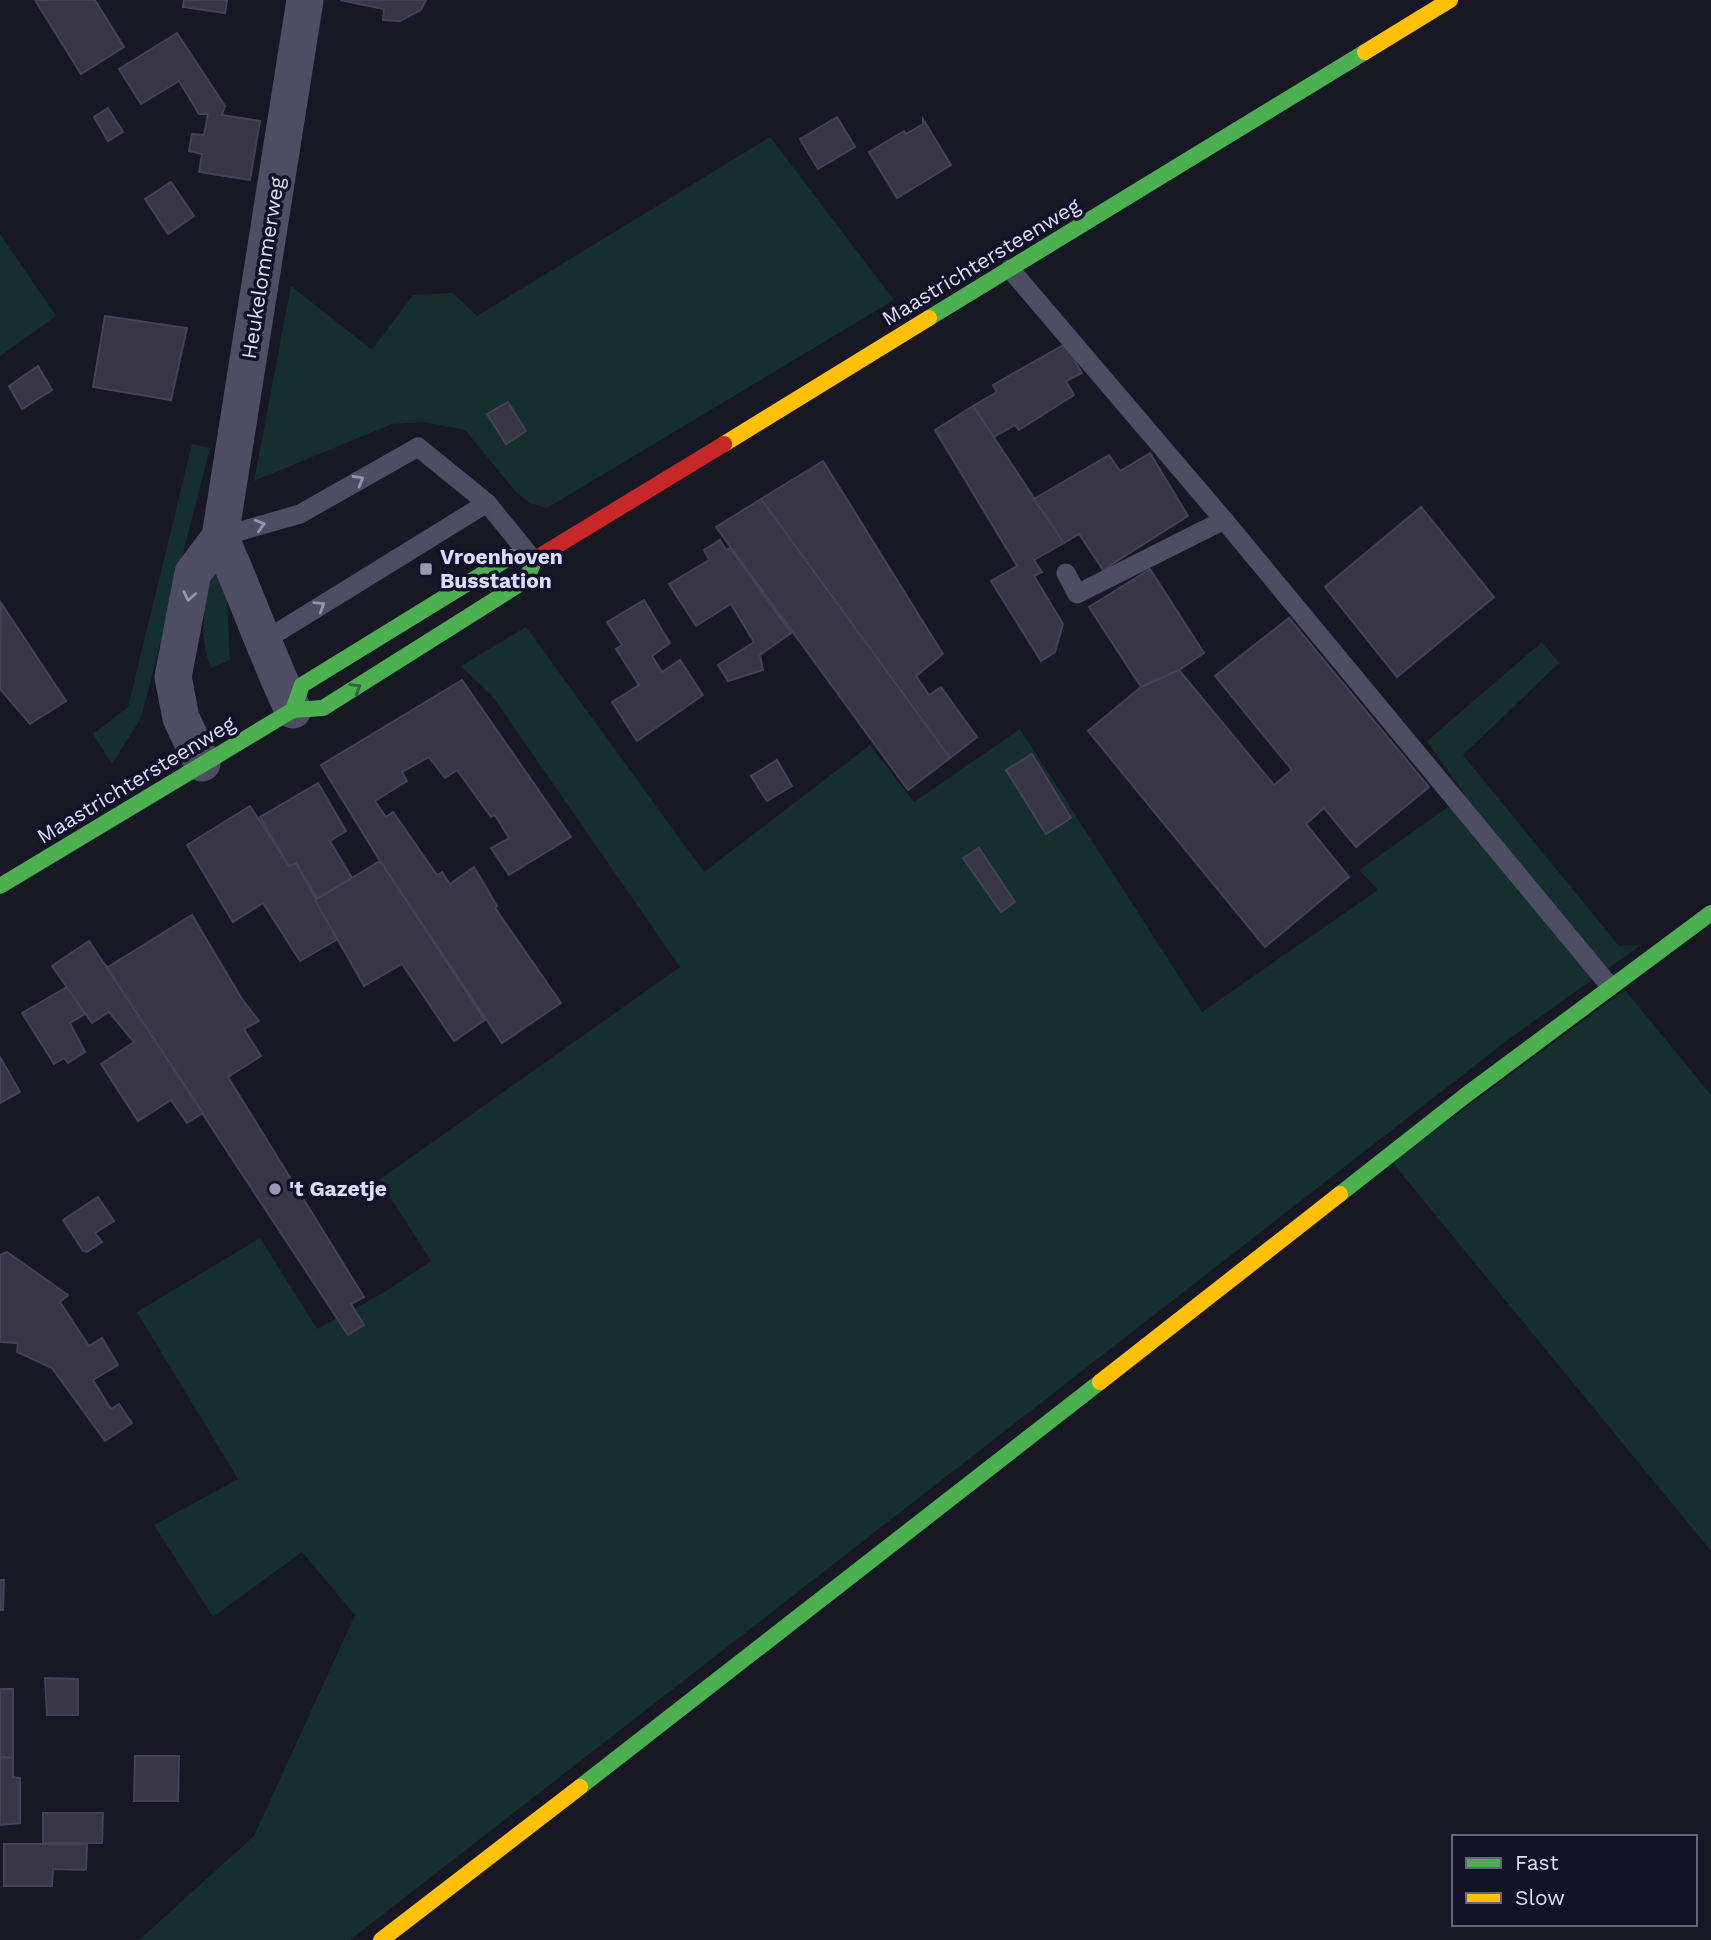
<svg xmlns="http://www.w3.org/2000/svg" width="1711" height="1940" font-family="'Work Sans',sans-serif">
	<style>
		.green { fill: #152f2e }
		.building { fill: #383645; stroke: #454256; stroke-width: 2 }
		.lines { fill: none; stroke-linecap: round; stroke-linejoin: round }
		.lane { stroke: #4e4d64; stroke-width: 19 }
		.street { stroke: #4e4d64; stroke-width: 37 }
		.fast { stroke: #4caf50; stroke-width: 16 }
		.slow { stroke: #ffc107; stroke-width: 16 }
		.jam { stroke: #c62828; stroke-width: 16 }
		.oneway { stroke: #9694b0 }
		.oneway2 { stroke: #30603c }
		.poi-dot { fill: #9997b1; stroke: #141229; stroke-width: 2.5 }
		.labels { text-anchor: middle; stroke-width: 7; stroke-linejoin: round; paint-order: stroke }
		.street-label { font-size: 21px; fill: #dedcfd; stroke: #141229 }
		.poi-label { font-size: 21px; font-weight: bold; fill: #dedcfd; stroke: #141229; text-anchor: start }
	</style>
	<rect width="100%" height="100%" fill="#181724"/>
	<g class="green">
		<path d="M770 137 894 300 547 508 530 503 516 492 465 430 425 422 392 424 254 481 291 286 372 350 413 295 453 293 477 316Z"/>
		<path d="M0 234 56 316 0 356Z"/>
		<path d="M192 444 210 448 141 718 112 764 93 734 128 707Z"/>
		<path d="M219 571 226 580 230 660 211 668C198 635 204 609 212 575Z"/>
		<path d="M526 627 704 872 870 745 914 802 1020 729 1202 1012 1378 890 1359 870 1465 795 1427 741 1542 642 1559 663 1463 755 1619 946 1641 945 1509 1039 350 1940H139L254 1836 355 1615 302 1552 213 1617 154 1525 238 1479 137 1312 260 1238 317 1329 383 1293 431 1261 379 1180 680 967 493 697 461 666Z"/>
		<path d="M1625 990 1711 1095V1551L1392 1162Z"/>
	</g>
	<g class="building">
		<path d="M35 0H95L124 47 81 74Z"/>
		<path d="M184 0H227L225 13 183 7Z"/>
		<path d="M340 0H426L421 10 400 21 383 20 384 9Z"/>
		<path d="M177 33 225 106 222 115 260 121 250 180 199 172 202 154 189 151 192 134 204 135 208 114H199L179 81 141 104 119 69Z"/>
		<path d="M108 108 123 132 108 141 94 117Z"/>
		<path d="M837 117 855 147 818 169 800 139Z"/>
		<path d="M923 119 951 165 897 198 869 152 904 131 906 134 923 124Z"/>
		<path d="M171 182 194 216 168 234 145 199Z"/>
		<path d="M105 316 187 328 171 400 93 387Z"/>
		<path d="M1065 344 1082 373 1066 381 1074 395 1019 430 1015 425 994 437 973 406 997 392 993 385Z"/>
		<path d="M38 366 52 390 22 409 9 386Z"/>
		<path d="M508 402 526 431 506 444 487 414Z"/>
		<path d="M973 406 1064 543 1034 560 1042 572 1034 576 1063 624 1055 652 1041 661 991 581 1017 566 935 430Z"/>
		<path d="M1150 453 1188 516 1103 570 1079 534 1064 543 1034 499 1109 455 1120 471Z"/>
		<path d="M823 461 943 654 916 676 929 695 941 687 977 737 950 758 761 499Z"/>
		<path d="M761 499 950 758 908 790 716 527Z"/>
		<path d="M1421 507 1494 597 1397 677 1325 587Z"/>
		<path d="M720 540 726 550 730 548 791 633 760 655 763 670 728 681 718 665 754 642 731 604 696 626 669 584 709 560 704 550Z"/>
		<path d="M1150 569 1204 653 1179 670 1141 687 1089 607Z"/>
		<path d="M644 600 670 643 652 656 662 672 680 660 703 695 637 741 612 702 639 685 616 649 622 645 607 622Z"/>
		<path d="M1 603 66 701 30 724 0 689Z"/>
		<path d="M1289 618 1429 787 1356 847 1324 808 1306 824 1349 877 1265 947 1088 731 1141 687 1179 670 1274 785 1292 770 1215 676Z"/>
		<path d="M462 680 571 837 509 875 491 848 509 838 495 815 491 817 457 770 445 778 429 757 402 772 407 781 375 801 386 817 393 812 437 875 442 872 450 884 474 867 497 906 495 908 561 1003 502 1043 380 861 321 765Z"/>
		<path d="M1032 754 1071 818 1046 834 1006 770Z"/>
		<path d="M777 760 792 786 767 801 751 776Z"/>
		<path d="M318 783 346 831 330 841 352 878 318 899 296 863 289 866 260 817Z"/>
		<path d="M250 806 289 866 296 863 338 939 300 961 263 903 233 922 187 845Z"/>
		<path d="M979 848 1015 902 1001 912 963 858Z"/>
		<path d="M380 861 485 1020 454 1041 402 964 364 986 315 900Z"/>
		<path d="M192 915 242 999 259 1021 244 1029 261 1056 228 1077 364 1297 351 1304 364 1325 348 1335 104 964 108 967Z"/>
		<path d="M89 941 203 1113 187 1123 171 1100 138 1121 101 1064 134 1042 109 1012 92 1023 52 966Z"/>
		<path d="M67 987 85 1014 70 1023 85 1052 68 1063 64 1058 54 1064 22 1013Z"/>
		<path d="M0 1057 20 1092 0 1103Z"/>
		<path d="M98 1197 114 1221 95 1233 102 1242 87 1252 83 1251 63 1220Z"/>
		<path d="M7 1252 68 1295 60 1302 89 1346 102 1338 118 1365 93 1380 111 1409 119 1404 132 1423 105 1441 52 1368 17 1352 18 1343 0 1342V1255Z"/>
		<path d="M0 1580H4L3 1610H0Z"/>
		<path d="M45 1678 78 1679V1715H47Z"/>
		<path d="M0 1689H13V1758L0 1757Z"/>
		<path d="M135 1756H179L178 1801H134Z"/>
		<path d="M0 1757 13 1758V1777L20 1778V1823L0 1825Z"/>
		<path d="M43 1813H103L102 1843H43Z"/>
		<path d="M4 1844H87L86 1870 53 1869 52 1886H4Z"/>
	</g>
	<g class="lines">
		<g class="lane">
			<path d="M1010 269 1224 520 1609 985"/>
			<path d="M220 537 300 514 418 447 487 503 531 557"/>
			<path d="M1066 573 1077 594 1224 520"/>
			<path d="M262 642 487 503"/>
		</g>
		<g class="street">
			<path d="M220 537C246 594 266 653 293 710"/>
			<path d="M202 763 181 718 173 677 193 573 220 537 305 0"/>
		</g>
		<g class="fast">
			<path d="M929 318 1365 52"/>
			<path d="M293 710 302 685 510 557 534 560"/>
			<path d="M0 886 293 710 323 708 526 580 535 559"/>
			<path d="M1340 1194 1466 1095 1711 913"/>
			<path d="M580 1787 1100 1382"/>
		</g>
		<g class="slow">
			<path d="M1365 52 1450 0"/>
			<path d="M724 444 929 318"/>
			<path d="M1100 1382 1340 1194"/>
			<path d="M381 1940 580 1787"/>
		</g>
		<path class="jam" d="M535 559 724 444"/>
	</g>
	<defs><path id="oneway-chevron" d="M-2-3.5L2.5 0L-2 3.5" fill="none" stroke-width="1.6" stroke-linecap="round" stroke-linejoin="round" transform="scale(1.75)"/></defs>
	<g class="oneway">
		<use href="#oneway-chevron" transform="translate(359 480) rotate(-30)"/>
		<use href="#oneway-chevron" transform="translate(260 525) rotate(-16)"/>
		<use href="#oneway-chevron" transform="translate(189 596) rotate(101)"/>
		<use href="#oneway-chevron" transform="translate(320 606) rotate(-32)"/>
	</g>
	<use class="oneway2" href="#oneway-chevron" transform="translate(356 688) rotate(-32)"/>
	<g class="poi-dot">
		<rect x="419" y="562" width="14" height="14" rx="3.5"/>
		<circle cx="275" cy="1189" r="7"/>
	</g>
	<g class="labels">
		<g class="street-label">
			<text transform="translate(981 262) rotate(-31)" y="7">Maastrichtersteenweg</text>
			<text transform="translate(263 268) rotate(-81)" y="7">Heukelommerweg</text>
			<text transform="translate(136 780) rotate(-31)" y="7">Maastrichtersteenweg</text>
		</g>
		<g class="poi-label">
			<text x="440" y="564">Vroenhoven<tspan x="440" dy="24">Busstation</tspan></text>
			<text x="289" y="1196">'t Gazetje</text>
		</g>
	</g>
	<rect x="1452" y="1835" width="245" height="91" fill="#141229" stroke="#65637e" stroke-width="2"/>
	<rect x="1466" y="1858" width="35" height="10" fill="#4caf50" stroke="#65637e" stroke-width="2"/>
	<text x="1515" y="1870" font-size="21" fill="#dedcfd">Fast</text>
	<rect x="1466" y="1893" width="35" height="10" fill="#ffc107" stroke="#65637e" stroke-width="2"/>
	<text x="1515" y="1905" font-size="21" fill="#dedcfd">Slow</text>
</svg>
